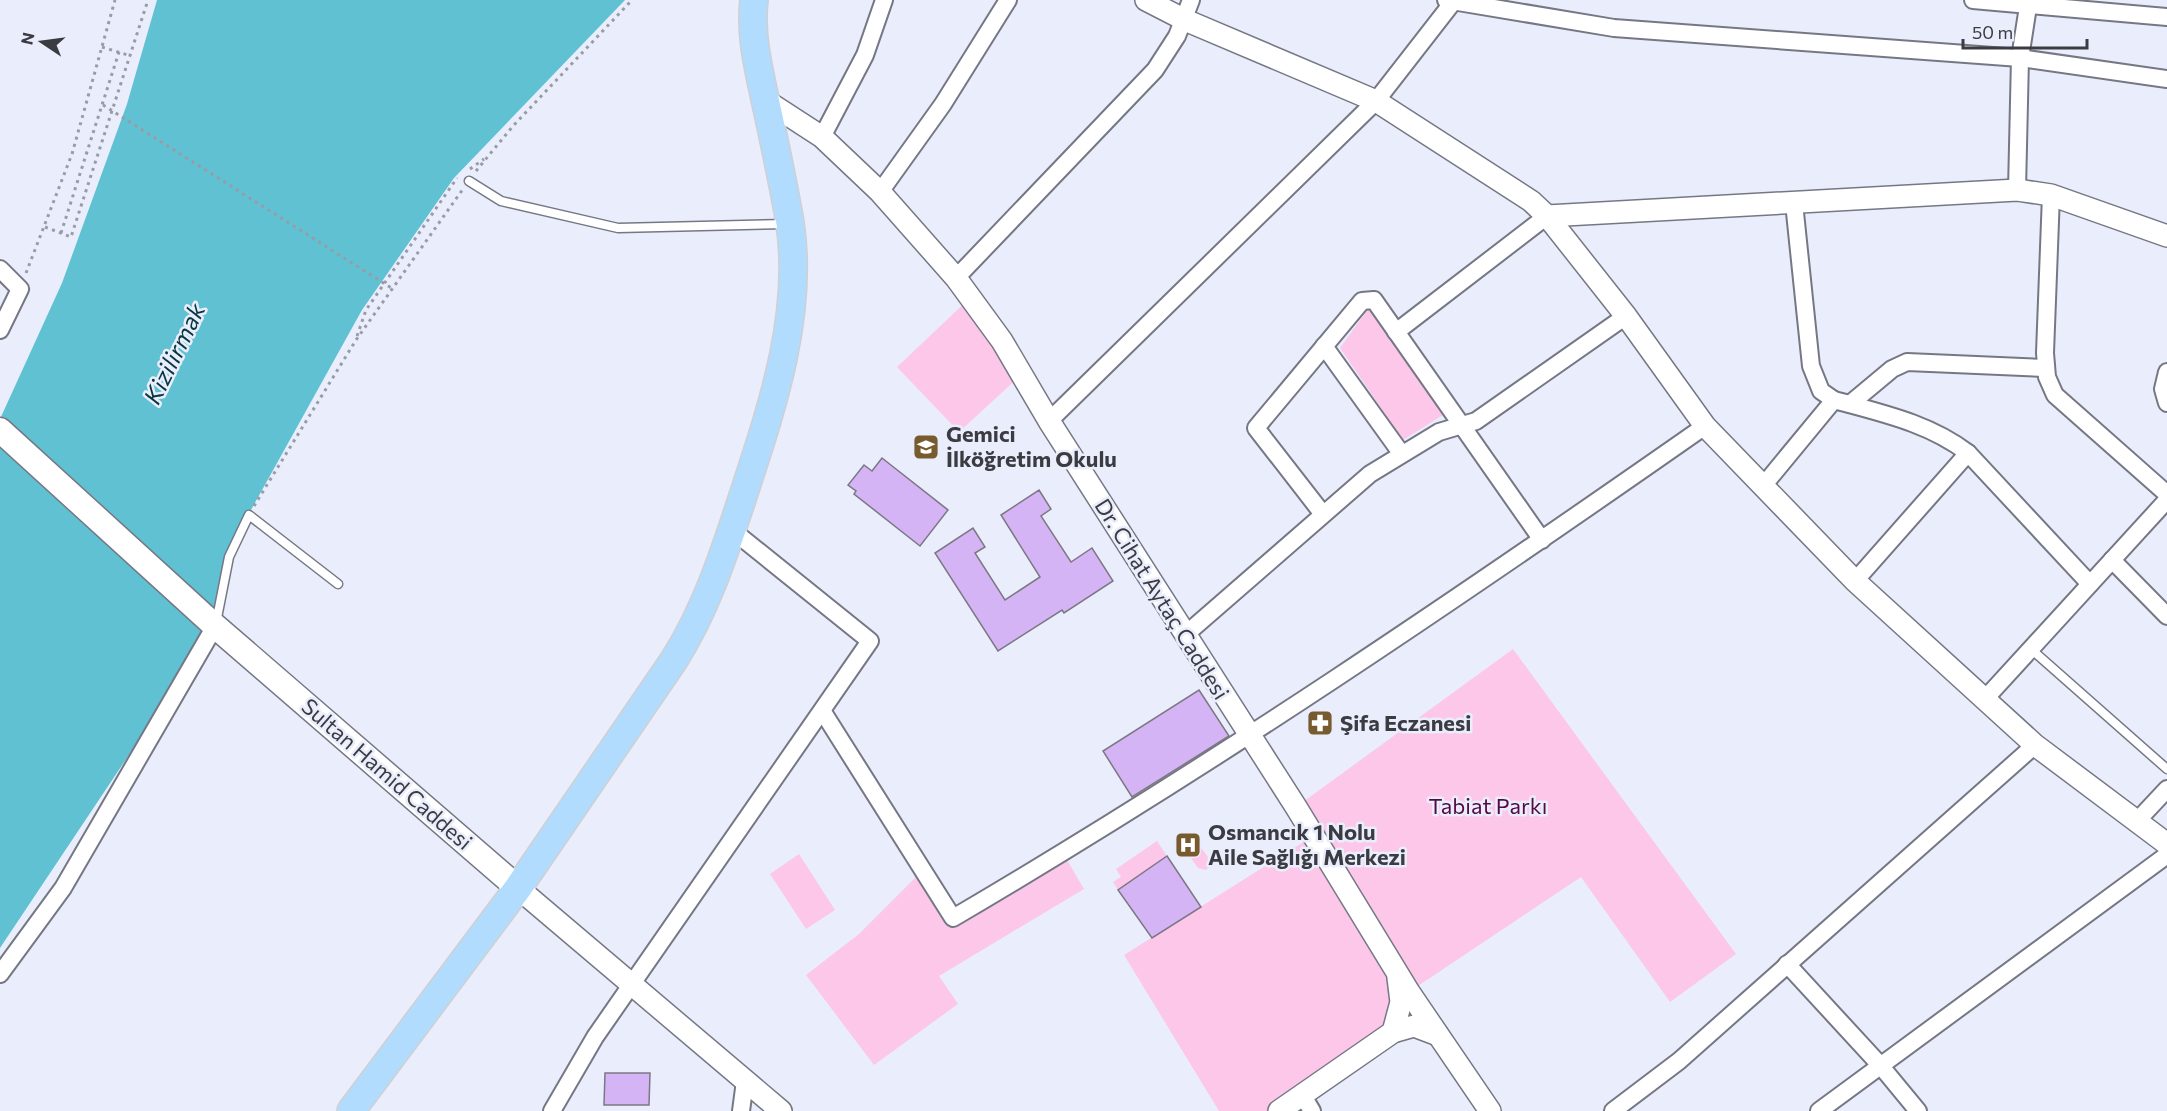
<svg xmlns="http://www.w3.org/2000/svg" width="2167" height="1111" font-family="Commissioner,sans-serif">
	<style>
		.green { fill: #fcc7e9 }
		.water { fill: #5fc1d2 }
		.building { fill: #d4b4f4; stroke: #7d7783; stroke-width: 1.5 }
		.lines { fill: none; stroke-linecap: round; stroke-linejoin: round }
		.service-casing { stroke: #757884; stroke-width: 11 }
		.minor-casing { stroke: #757884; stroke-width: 20 }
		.tertiary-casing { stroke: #757884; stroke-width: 24 }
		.secondary-casing { stroke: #757884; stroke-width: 27 }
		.primary-casing { stroke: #d0d0d2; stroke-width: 30 }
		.path { stroke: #999ca6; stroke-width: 3; stroke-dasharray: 3 4.5; stroke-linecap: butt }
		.service { stroke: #fff; stroke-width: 8 }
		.minor { stroke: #fff; stroke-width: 16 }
		.tertiary { stroke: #fff; stroke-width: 21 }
		.secondary { stroke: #fff; stroke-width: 24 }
		.primary { stroke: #b1dcfe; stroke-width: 27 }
		.path-bridge { stroke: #999ca6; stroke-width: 3; stroke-dasharray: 3 4.5; stroke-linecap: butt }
		.labels { text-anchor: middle; stroke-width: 5; stroke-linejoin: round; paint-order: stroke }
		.poi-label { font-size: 22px; font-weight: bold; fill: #3b3c42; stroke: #eaeefc; text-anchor: start }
		.street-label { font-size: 22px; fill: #3b3c42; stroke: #eaeefc }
		.park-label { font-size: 22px; fill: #550843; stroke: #eaeefc }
		.water-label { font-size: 24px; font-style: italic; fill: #06363e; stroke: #eaeefc }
	</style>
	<rect width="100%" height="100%" fill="#eaeefc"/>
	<g class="green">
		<path d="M971 297 1022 374 959 432 897 367Z"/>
		<path d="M1368 309 1372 310 1443 415 1403 440 1340 348Z"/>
		<path d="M1513 649 1736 954 1670 1002 1581 877 1409 992 1398 1015 1276 1111H1219L1124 955 1313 836 1296 807Z"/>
		<path d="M1157 841 1167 856 1118 890 1113 882 1121 877 1116 869Z"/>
		<path d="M1194 844C1202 846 1210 858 1210 866L1206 870 1198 868 1188 854 1189 848Z"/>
		<path d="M1063 853 1084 889 939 976 958 1004 874 1065 806 975 859 934 923 870 953 918Z"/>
		<path d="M799 854 835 910 806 929 770 874Z"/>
	</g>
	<path class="water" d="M157 0H625L454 178 362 310 236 537 215 626 0 948V419L62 283 127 104Z"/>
	<g class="building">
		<path d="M882 458 948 510 920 546 854 494 856 491 848 485 864 465 872 471Z"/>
		<path d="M1039 490 1051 509 1041 516 1071 562 1092 548 1113 581 1064 613 1062 610 998 651 935 553 973 528 985 547 975 553 1005 600 1040 577 1001 515Z"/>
		<path d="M1199 690 1229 736 1132 797 1103 751Z"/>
		<path d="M1167 856 1201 907 1152 938 1118 890Z"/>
		<path d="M605 1073H650L649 1105H604Z"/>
	</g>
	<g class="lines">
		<defs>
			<g id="service">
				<path d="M469 181 501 201 618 228 786 224"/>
				<path d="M216 623 229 557 249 515 338 584"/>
				<path d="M2031 649 2167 769"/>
			</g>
			<g id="minor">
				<path d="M1446 0 1614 28 2020 58 2167 79"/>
				<path d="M1973 0 2167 17"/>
				<path d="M822 137 865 55 884 0"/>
				<path d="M2017 190 2020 58 2029 0"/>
				<path d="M880 192 943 104 1008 0"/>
				<path d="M2051 195 2045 353 2047 377 2055 395 2167 494"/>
				<path d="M1794 203 1811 366 1821 391 1834 400C1881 413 1929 423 1968 453L2090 584"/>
				<path d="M0 269 20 289 0 330"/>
				<path d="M956 278 1155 70 1177 36 1191 0"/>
				<path d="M1396 332 1547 216"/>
				<path d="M1324 346 1401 453"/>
				<path d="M2167 372 2163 389 2167 403"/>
				<path d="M1850 404 1892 369 1907 362 2046 368"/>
				<path d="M1049 421 1376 101 1453 2"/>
				<path d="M1763 486 1834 400"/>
				<path d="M1322 513 1256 428 1362 301 1374 300 1542 540"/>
				<path d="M2112 560 2167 616"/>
				<path d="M1855 581 1968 453"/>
				<path d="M1185 635 1370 474 1439 432 1476 421 1626 316"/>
				<path d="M1984 700 2167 500"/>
				<path d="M823 712 953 918C1212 766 1459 598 1705 426"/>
				<path d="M2137 821 2167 789"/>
				<path d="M1787 964 1880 1065 1918 1111"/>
				<path d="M0 974 63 888 215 626"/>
				<path d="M1303 1096 1312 1111"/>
				<path d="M552 1111 595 1037 870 641 732 530"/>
				<path d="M741 1111 745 1081"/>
				<path d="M1613 1111 1679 1061 2035 745"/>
				<path d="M1819 1111 2167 855"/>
			</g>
			<g id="tertiary">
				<path d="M1146 0 1185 20 1376 101 1531 201 1547 216 1626 316 1705 426 1855 581 2035 745 2167 844"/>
				<path d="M765 100 822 137 880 192 956 278 1002 341 1049 421 1296 807 1409 992 1490 1111"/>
				<path d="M1547 216 2017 190 2051 195 2167 236"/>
				<path d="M518 888 781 1111"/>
				<path d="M1393 1032 1401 1002 1398 978"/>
				<path d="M1279 1111 1393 1032 1414 1026 1438 1035"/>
			</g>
			<path id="secondary" d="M0 430 215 626 518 888"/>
			<path id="primary" d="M351 1111 518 888 674 660C705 611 723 557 741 502 770 413 804 318 790 223 783 182 774 140 765 99 758 66 750 34 754 0"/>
		</defs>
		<use href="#service" class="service-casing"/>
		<use href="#minor" class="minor-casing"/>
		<use href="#tertiary" class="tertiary-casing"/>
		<use href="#secondary" class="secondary-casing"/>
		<use href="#primary" class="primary-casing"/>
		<g class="path">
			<path d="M102 47 131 56"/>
			<path d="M470 169 484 159"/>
			<path d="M476 171 513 126 632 0"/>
			<path d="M45 227 71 237 148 0"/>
			<path d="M61 233 119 52"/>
			<path d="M26 273 72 154 115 0"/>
			<path d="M357 336 366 310 457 178"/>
			<path d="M254 506 356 340 463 189"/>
		</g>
		<use href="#service" class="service"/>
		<use href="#minor" class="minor"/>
		<use href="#tertiary" class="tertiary"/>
		<use href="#secondary" class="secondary"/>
		<use href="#primary" class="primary"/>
		<path class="path-bridge" d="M103 105 393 289"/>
	</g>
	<defs>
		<symbol id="school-square" viewBox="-11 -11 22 22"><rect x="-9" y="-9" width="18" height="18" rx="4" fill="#775a2e" stroke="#eaeefc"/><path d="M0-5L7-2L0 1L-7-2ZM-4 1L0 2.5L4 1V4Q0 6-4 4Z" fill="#fff"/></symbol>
		<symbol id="pharmacy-square" viewBox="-11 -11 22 22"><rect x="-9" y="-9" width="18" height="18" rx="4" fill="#775a2e" stroke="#eaeefc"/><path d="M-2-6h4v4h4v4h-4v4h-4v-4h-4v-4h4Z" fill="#fff"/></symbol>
		<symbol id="hospital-square" viewBox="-11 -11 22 22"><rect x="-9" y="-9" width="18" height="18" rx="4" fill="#775a2e" stroke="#eaeefc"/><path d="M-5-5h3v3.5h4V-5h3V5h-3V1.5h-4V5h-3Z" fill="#fff"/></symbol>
	</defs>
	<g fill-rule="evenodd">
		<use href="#school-square" x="911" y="432" width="30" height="30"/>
		<use href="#pharmacy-square" x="1305" y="708" width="30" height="30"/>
		<use href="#hospital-square" x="1173" y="830" width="30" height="30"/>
	</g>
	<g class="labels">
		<g class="poi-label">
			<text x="946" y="442">Gemici<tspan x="946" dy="25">İlköğretim Okulu</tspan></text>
			<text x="1340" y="731">Şifa Eczanesi</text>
			<text x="1208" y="840">Osmancık 1 Nolu<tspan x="1208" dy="25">Aile Sağlığı Merkezi</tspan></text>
		</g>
		<g class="street-label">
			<text transform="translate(1162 599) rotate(58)" y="8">Dr. Cihat Aytaç Caddesi</text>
			<text transform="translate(387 774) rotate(41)" y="8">Sultan Hamid Caddesi</text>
		</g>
		<g class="park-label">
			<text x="1488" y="814">Tabiat Parkı</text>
		</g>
		<g class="water-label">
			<text transform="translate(175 354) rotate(-64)" y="8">Kizilirmak</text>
		</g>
	</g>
	<g transform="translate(42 42) rotate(283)" stroke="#eaeefc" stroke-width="4.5" paint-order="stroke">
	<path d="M0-4.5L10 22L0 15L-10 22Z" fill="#3b3c42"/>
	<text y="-9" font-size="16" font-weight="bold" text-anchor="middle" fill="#3b3c42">N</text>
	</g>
	<path d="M1963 39v9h124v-9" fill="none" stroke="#3b3c42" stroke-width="3"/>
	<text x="1972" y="39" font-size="18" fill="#3b3c42" stroke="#eaeefc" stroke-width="4.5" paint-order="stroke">50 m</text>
</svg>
